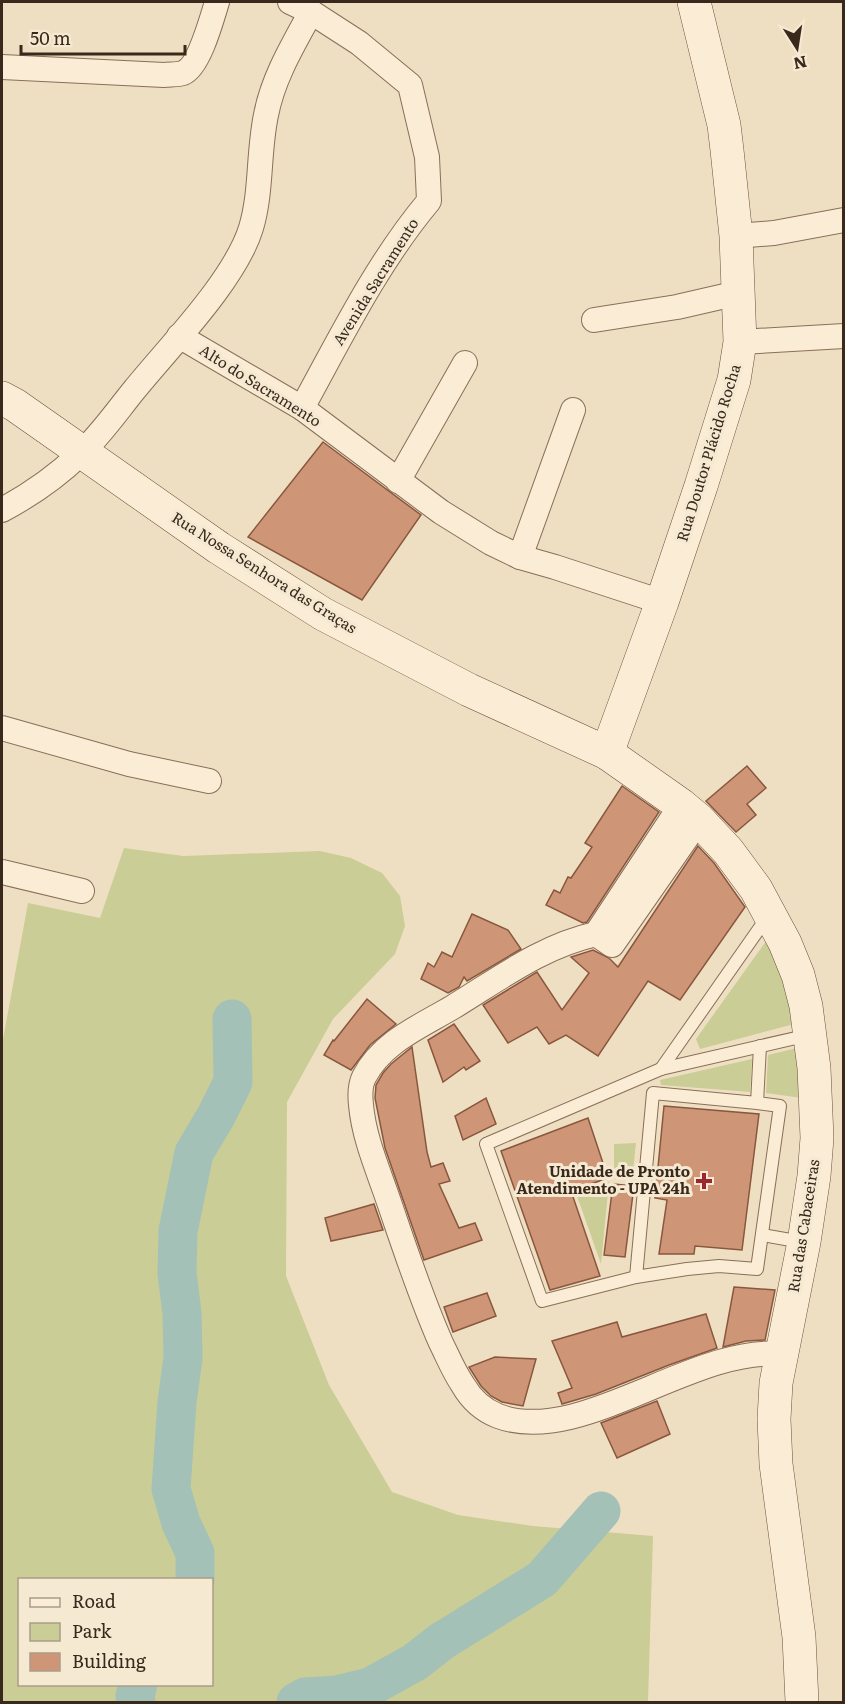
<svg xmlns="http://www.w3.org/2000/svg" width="845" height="1704" font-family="Literata,serif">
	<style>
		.green { fill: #cacd96; fill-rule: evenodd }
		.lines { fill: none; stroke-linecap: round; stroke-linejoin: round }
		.river { stroke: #a4c1b7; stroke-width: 39 }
		.building { fill: #ce9677; stroke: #89573e; stroke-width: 1.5 }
		.lane-casing { stroke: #896f59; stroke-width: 14 }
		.street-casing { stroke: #896f59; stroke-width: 26 }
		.secondary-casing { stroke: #6b503c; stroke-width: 34 }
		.lane { stroke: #faecd5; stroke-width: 12 }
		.street { stroke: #faecd5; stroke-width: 24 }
		.secondary { stroke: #faecd5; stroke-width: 33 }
		.poi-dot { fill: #9a272f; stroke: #f6e9d2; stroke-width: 2 }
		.labels { text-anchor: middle; stroke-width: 6; stroke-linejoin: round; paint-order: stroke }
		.street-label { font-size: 15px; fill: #39291d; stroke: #f6e9d2 }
		.poi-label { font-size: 15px; font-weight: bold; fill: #39291d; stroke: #f6e9d2; text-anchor: end }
	</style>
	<rect width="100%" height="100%" fill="#efdfc2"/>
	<g class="green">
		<path d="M124 848 183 856 320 851 351 858 382 873 400 896 405 926 395 954 333 1019 287 1102 286 1276 329 1385 392 1492 458 1515 533 1526 653 1536 648 1702H2V1045L28 903 100 918ZM20 1580H212V1684H20Z"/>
		<path d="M769 937 798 1023 700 1049 696 1039Z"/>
		<path d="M801 1047 802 1098 766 1093 768 1055Z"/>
		<path d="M752 1059 750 1092 661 1085 660 1080Z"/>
		<path d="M636 1143 632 1180 614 1178V1144Z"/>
		<path d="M609 1182 601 1264 576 1193Z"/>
	</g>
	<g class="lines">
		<g class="river">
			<path d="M195 1580V1553L181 1523 171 1489 177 1402 183 1358 182 1313 177 1273 178 1231 194 1153 216 1116 233 1082 232 1019"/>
			<path d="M136 1702 135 1696 138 1684"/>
			<path d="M296 1702 305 1697 337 1695 370 1687 415 1662 442 1641 542 1579 601 1511"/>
		</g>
	</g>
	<g class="building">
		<path d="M323 442 421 515 362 600 248 537Z"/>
		<path d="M747 766 766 788 747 804 756 815 736 832 706 801Z"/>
		<path d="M622 786 659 812 587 922 583 923 546 905 554 890 560 893 568 877 571 878 592 847 585 843Z"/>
		<path d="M698 846 714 863 745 907 680 1000 648 981 598 1056 566 1035 549 1044 537 1027 508 1043 483 1005 537 972 562 1010 589 973 571 957 593 950 609 958 618 967Z"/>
		<path d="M472 914 508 930 521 949 467 981 464 977 459 987 448 993 421 979 428 963 434 967 442 952 452 957Z"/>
		<path d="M367 999 396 1024 370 1045 351 1070 324 1055 333 1040 334 1041Z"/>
		<path d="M454 1024 480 1061 466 1070 464 1067 443 1082 428 1040Z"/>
		<path d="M412 1047 427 1152 431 1167 443 1163 450 1181 439 1184 459 1228 475 1223 482 1240 424 1260 385 1148 375 1098 376 1085 383 1073 391 1064Z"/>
		<path d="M486 1098 496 1124 463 1140 455 1116Z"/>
		<path d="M664 1106 759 1114 742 1250 695 1246 694 1254H659L667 1200 655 1198Z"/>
		<path d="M588 1118 608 1178 571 1191 600 1276 550 1290 501 1151Z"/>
		<path d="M613 1184 634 1186 625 1257 604 1255Z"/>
		<path d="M374 1204 383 1230 331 1241 325 1218Z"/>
		<path d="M734 1287 775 1290 765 1340 746 1341 723 1347Z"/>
		<path d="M487 1293 496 1316 453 1332 444 1307Z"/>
		<path d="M706 1314 717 1348 669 1365 596 1394 562 1404 558 1393 572 1388 552 1341 617 1322 622 1337Z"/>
		<path d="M495 1357 536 1359 523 1406 502 1402 491 1396 481 1386 469 1367Z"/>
		<path d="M657 1401 670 1434 617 1458 601 1423Z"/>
	</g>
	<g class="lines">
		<defs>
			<g id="lane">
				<path d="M661 1069 768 916"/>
				<path d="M757 1103 780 1106 757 1269 719 1266 687 1269 636 1277 653 1093 757 1103 760 1046"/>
				<path d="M762 1235 802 1242"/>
				<path d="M636 1277 542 1301 486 1144 661 1069 809 1035"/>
			</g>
			<g id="street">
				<path d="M290 2 311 12 359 43 410 85 427 157 429 201C377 263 341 337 302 408"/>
				<path d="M2 67 164 75C169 74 177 75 183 73 199 67 212 18 217 2"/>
				<path d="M736 236 774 233 844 220"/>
				<path d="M594 320 677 307 738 293"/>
				<path d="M179 336 302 408 441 512 491 543 520 557 555 567 662 602"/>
				<path d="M740 342 844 336"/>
				<path d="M398 481 465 363"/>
				<path d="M2 510C30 495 56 477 79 455 100 436 117 411 135 389 170 346 235 280 251 228 262 191 258 153 266 115 273 78 293 45 311 12"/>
				<path d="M520 557 573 410"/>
				<path d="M2 728 129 764 209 781"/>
				<path d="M2 872 82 891"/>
				<path d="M596 934C542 946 499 979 453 1007 421 1026 382 1042 364 1077 360 1085 360 1096 361 1105 364 1139 379 1172 390 1205 406 1252 421 1298 441 1343 448 1357 454 1372 463 1385 471 1399 483 1410 498 1416 580 1447 692 1346 781 1354"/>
				<path d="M596 934 612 945 699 820"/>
				<path d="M596 934 681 805"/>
			</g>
			<g id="secondary">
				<path d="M2 398 15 405 219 548 323 614 469 690 607 753 681 805 699 820 728 851 756 889 785 943 798 975 806 1006 814 1068 817 1138 814 1176 804 1242 776 1383 774 1419 776 1464 799 1637 802 1702"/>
				<path d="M607 753 662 602 701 486 734 380 740 342 736 236 727 150 724 125 694 2"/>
			</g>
		</defs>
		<use href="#lane" class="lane-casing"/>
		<use href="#street" class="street-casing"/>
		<use href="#secondary" class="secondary-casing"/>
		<use href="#lane" class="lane"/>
		<use href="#street" class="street"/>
		<use href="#secondary" class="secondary"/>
	</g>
	<path class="poi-dot" d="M701 1172h6v6h6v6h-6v6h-6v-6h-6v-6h6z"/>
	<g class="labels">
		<g class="street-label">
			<text transform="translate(376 282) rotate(-58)" y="5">Avenida Sacramento</text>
			<text transform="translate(260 386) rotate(32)" y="5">Alto do Sacramento</text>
			<text transform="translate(709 453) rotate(-73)" y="5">Rua Doutor Plácido Rocha</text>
			<text transform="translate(264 573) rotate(32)" y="5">Rua Nossa Senhora das Graças</text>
			<text transform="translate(804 1226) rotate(-81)" y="5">Rua das Cabaceiras</text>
		</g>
		<g class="poi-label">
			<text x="690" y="1177">Unidade de Pronto<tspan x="690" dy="17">Atendimento - UPA 24h</tspan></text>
		</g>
	</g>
	<rect width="845" height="1704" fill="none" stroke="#39291d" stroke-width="6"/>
	<rect x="18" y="1578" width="195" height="108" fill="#f6e9d2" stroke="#aa9c8a" stroke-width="1.5"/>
	<rect x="30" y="1598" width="30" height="9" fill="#faecd5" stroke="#aa9c8a" stroke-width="1.5"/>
	<text x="72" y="1608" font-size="18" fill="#39291d">Road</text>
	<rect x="30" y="1623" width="30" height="18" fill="#cacd96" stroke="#aa9c8a" stroke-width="1.5"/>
	<text x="72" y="1638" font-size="18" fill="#39291d">Park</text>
	<rect x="30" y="1653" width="30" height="18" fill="#ce9677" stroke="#aa9c8a" stroke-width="1.5"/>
	<text x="72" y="1668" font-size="18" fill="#39291d">Building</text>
	<g transform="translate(797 48) rotate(168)" stroke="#f6e9d2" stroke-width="4.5" paint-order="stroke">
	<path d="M0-4.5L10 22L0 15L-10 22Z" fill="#39291d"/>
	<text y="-9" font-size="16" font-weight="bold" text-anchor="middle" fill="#39291d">N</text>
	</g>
	<path d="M21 45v9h164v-9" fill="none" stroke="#39291d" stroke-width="3"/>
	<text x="30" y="45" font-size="18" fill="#39291d" stroke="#f6e9d2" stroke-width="4.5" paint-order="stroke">50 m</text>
</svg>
